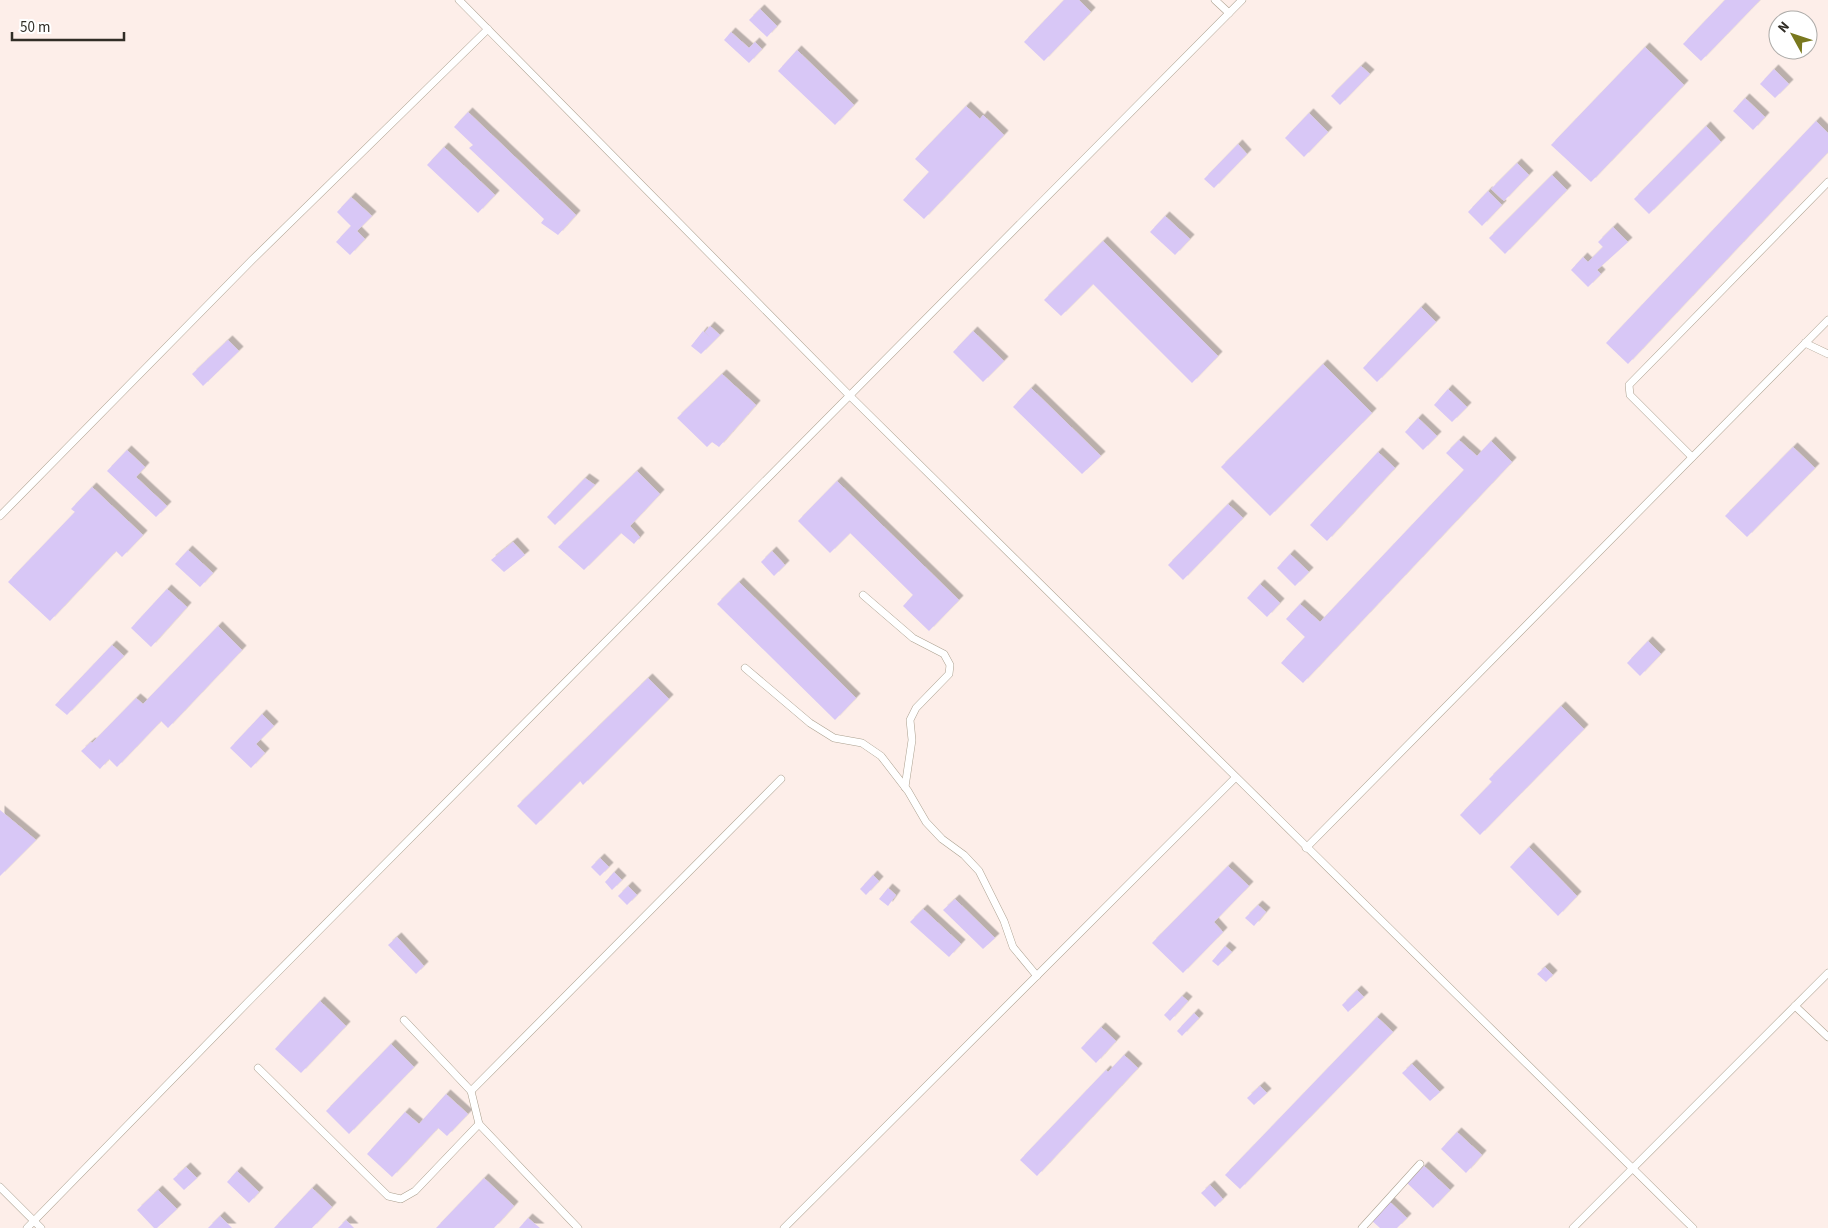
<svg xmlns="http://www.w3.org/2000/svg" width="1828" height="1228" font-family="'Source Sans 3',sans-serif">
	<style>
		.industrial { fill: #fdeee9; fill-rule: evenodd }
		.building { fill: #d8c7f6; filter: url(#shadow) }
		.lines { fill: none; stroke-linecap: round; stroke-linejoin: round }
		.service-casing { stroke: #aba08f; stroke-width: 8 }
		.service { stroke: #fff; stroke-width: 7 }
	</style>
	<defs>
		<filter id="shadow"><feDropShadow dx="4.5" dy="-4.5" stdDeviation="0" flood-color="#0004"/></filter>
	</defs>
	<rect width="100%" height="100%" fill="#fdfbf7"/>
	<path class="industrial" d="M0 0H1828V1228H0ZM1778 20H1808V50H1778Z"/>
	<g class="building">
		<path d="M1064 0H1079L1091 12 1044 61 1024 42Z"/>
		<path d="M1725 0H1760L1701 61 1683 44Z"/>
		<path d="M760 9 777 26 767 37 749 20Z"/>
		<path d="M731 32 749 48 755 42 762 49 749 63 724 40Z"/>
		<path d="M1645 47 1684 85 1591 182 1551 145Z"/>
		<path d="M797 50 854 105 835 125 778 71Z"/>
		<path d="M1361 66 1370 74 1340 105 1331 96Z"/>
		<path d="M1774 69 1789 84 1775 98 1760 84Z"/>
		<path d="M1745 98 1765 117 1753 130 1733 111Z"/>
		<path d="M966 106 980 119 983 115 1004 135 924 219 903 200 929 172 915 159Z"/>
		<path d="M468 112 576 215 558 235 541 223 544 219 469 148 473 145 454 127Z"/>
		<path d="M1309 113 1328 132 1304 157 1285 138Z"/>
		<path d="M1816 121 1828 133V152L1628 364 1606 343Z"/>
		<path d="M1706 126 1721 142 1649 214 1634 199Z"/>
		<path d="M1238 144 1247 154 1214 188 1204 179Z"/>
		<path d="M444 147 495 195 478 213 427 165Z"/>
		<path d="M1517 163 1529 175 1504 201 1491 189Z"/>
		<path d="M1552 175 1567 190 1505 254 1489 238Z"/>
		<path d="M1488 191 1502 205 1482 226 1468 212Z"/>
		<path d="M351 197 372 216 357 231 365 239 350 255 336 242 351 226 337 212Z"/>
		<path d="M1165 216 1190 239 1175 255 1150 232Z"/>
		<path d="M1613 227 1628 242 1597 270 1601 274 1588 287 1571 270 1583 257 1588 262 1603 247 1598 242Z"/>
		<path d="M1103 241 1218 356 1192 383 1093 284 1061 316 1044 300Z"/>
		<path d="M1421 307 1436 322 1377 382 1363 368Z"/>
		<path d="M710 326 720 335 701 354 691 346 703 331 710 337 705 332Z"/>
		<path d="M973 331 1004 361 983 382 953 352Z"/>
		<path d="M228 340 239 351 203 386 192 374Z"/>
		<path d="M1323 364 1372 413 1270 516 1221 467Z"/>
		<path d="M722 374 756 405 719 447 712 442 707 447 677 418Z"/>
		<path d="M1031 388 1101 456 1082 474 1013 407Z"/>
		<path d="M1448 389 1467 407 1452 422 1434 405Z"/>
		<path d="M1418 418 1437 436 1423 450 1405 432Z"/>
		<path d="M1459 440 1477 456 1491 441 1512 462 1303 683 1281 663 1305 637 1286 619 1300 604 1320 622 1464 470 1446 453Z"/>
		<path d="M1793 447 1815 468 1747 537 1725 516Z"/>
		<path d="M127 450 145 467 136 477 167 506 156 517 107 471Z"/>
		<path d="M1378 452 1395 468 1327 541 1310 525Z"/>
		<path d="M637 471 660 494 630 526 640 537 634 544 621 533 584 570 558 547Z"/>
		<path d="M585 478 595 485 555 525 547 517Z"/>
		<path d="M837 481 959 600 929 631 903 606 913 595 850 533 830 553 798 521Z"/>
		<path d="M92 487 143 535 122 557 116 551 50 621 8 582 75 512 71 509Z"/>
		<path d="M1228 504 1243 518 1183 580 1168 565Z"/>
		<path d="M513 542 525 555 504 572 491 560Z"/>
		<path d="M188 550 213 573 200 587 175 564Z"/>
		<path d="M772 551 785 565 774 576 761 562Z"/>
		<path d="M1290 554 1309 572 1295 586 1277 568Z"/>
		<path d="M739 582 856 698 835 720 717 604Z"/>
		<path d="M1260 584 1280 603 1267 617 1247 598Z"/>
		<path d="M167 589 187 607 151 647 131 628Z"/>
		<path d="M218 626 242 650 168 728 161 721 117 767 109 759 100 769 81 751 91 742 92 743 136 698 143 704Z"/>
		<path d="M1648 641 1661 654 1640 676 1627 663Z"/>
		<path d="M112 645 124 656 67 715 55 705Z"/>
		<path d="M648 678 669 699 583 785 580 781 536 825 517 806Z"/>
		<path d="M1561 706 1584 729 1480 835 1460 815 1492 782 1489 779Z"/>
		<path d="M262 714 274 726 256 744 265 753 251 768 230 748Z"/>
		<path d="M0 810 36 840 0 876Z"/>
		<path d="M1529 847 1577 896 1558 916 1510 867Z"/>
		<path d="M600 858 609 867 600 876 591 867Z"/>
		<path d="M1228 866 1249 886 1214 922 1223 932 1183 973 1152 943Z"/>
		<path d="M614 872 622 880 612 890 605 882Z"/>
		<path d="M873 875 879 881 866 895 860 889Z"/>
		<path d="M628 886 637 895 627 905 618 896Z"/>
		<path d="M888 888 896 895 888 906 879 899Z"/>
		<path d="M955 899 995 938 983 949 943 910Z"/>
		<path d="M1258 905 1266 912 1254 926 1245 918Z"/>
		<path d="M923 909 961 944 949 957 910 922Z"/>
		<path d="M397 937 424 966 416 974 388 945Z"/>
		<path d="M1225 946 1232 952 1218 966 1212 961Z"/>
		<path d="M1545 967 1553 975 1546 982 1537 974Z"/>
		<path d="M1357 990 1364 997 1348 1012 1342 1005Z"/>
		<path d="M1182 996 1188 1001 1170 1021 1164 1015Z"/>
		<path d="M320 1001 346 1026 301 1073 275 1049Z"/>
		<path d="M1194 1013 1199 1018 1182 1036 1177 1031Z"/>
		<path d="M1377 1017 1393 1032 1240 1189 1225 1175Z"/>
		<path d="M1101 1027 1116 1041 1096 1063 1081 1048Z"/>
		<path d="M391 1044 414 1067 349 1134 326 1111Z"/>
		<path d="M1124 1055 1138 1068 1037 1176 1020 1160 1106 1070 1108 1072Z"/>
		<path d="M1412 1064 1440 1092 1430 1101 1402 1073Z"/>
		<path d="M1260 1086 1267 1093 1254 1105 1247 1098Z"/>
		<path d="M446 1094 468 1114 447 1136 438 1128 392 1177 367 1154 405 1112 419 1124Z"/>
		<path d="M1457 1132 1482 1155 1466 1173 1441 1149Z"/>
		<path d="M1424 1166 1450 1190 1433 1208 1407 1183Z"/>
		<path d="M186 1167 197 1178 184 1190 173 1179Z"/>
		<path d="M237 1171 259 1192 249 1203 227 1182Z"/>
		<path d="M484 1178 514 1206 494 1228H436Z"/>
		<path d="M1210 1185 1223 1199 1215 1207 1201 1193Z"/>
		<path d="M312 1188 332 1207 312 1228H274Z"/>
		<path d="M158 1190 177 1209 157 1228H154L137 1210Z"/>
		<path d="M1389 1201 1407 1218 1397 1228H1380L1371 1220Z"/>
		<path d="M220 1216 232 1228H208Z"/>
		<path d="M528 1218 540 1228H519Z"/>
		<path d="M346 1220 354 1228H338Z"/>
	</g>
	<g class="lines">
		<defs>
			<g id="service">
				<path d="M459 0 850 396 1693 1228"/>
				<path d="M1215 0 1229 13"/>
				<path d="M1805 343 1828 354"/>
				<path d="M1692 457 1630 395 1629 385 1828 182"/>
				<path d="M0 516 252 260 488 29"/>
				<path d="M863 595 913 638 944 654 950 665 949 674 916 708 910 720 912 740 905 787"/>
				<path d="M745 668 810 723 834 738 862 743 881 756 908 791 926 822 942 839 964 855 979 871 1004 921 1013 947 1037 976"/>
				<path d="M1306 848 1828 320"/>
				<path d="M1795 1006 1828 1037"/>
				<path d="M404 1020 471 1091 479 1124 578 1228"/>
				<path d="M258 1068 388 1196 401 1199 415 1191 479 1124"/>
				<path d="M471 1091 781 779"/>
				<path d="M0 1187 41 1228"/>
				<path d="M27 1228 247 1003 1242 0"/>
				<path d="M784 1228 1235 778"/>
				<path d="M1362 1228 1420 1164"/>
				<path d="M1573 1228 1828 973"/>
			</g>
		</defs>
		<use href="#service" class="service-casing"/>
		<use href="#service" class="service"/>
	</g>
	<g transform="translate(1793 35) rotate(310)"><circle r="24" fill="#ffffff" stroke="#adaba8"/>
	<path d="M0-4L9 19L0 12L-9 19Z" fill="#79781e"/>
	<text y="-8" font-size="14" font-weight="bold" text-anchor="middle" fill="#312d26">N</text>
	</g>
	<path d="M12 32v8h112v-8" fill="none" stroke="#312d26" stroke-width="2.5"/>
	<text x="20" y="32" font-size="15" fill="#312d26" stroke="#ffffff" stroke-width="4" paint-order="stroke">50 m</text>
</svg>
